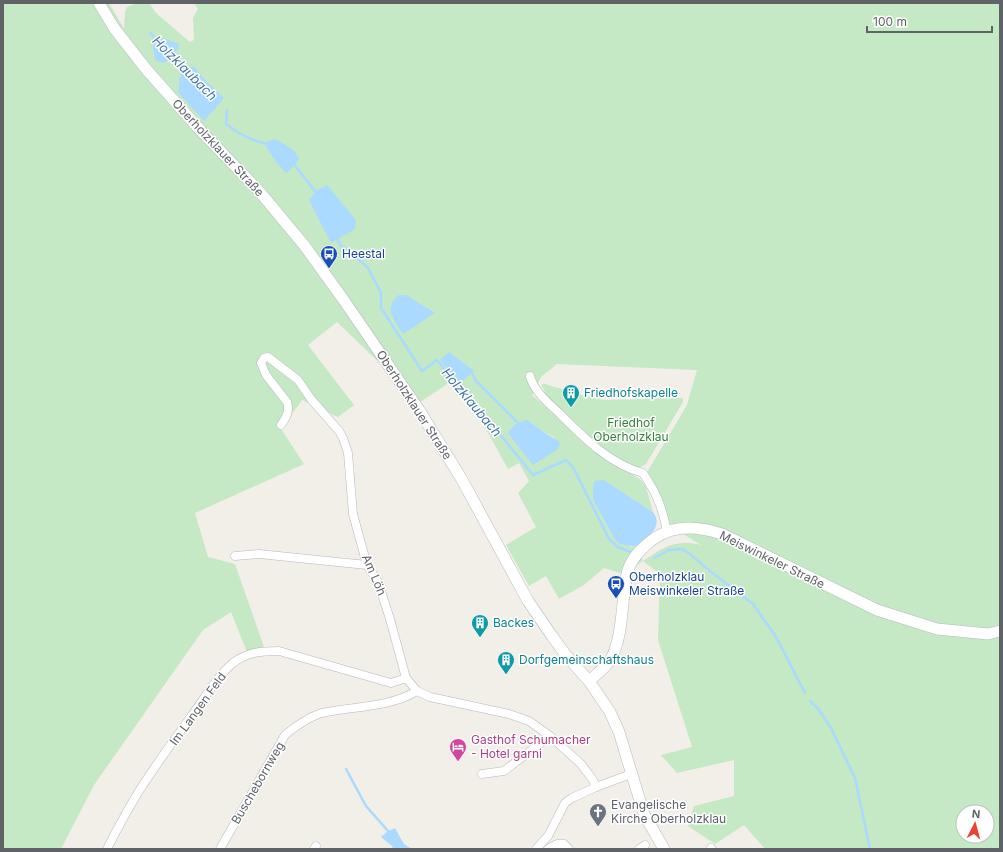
<svg xmlns="http://www.w3.org/2000/svg" width="1003" height="852" font-family="Inter,sans-serif">
	<style>
		.green { fill: #c5e8c5; fill-rule: evenodd }
		.water { fill: #aadaff }
		.lines { fill: none; stroke-linecap: round; stroke-linejoin: round }
		.stream { stroke: #aadaff; stroke-width: 2.5 }
		.street-casing { stroke: #b5b8bc; stroke-width: 9 }
		.secondary-casing { stroke: #b6babf; stroke-width: 12 }
		.street { stroke: #fff; stroke-width: 8 }
		.secondary { stroke: #fff; stroke-width: 11 }
		.labels { text-anchor: middle; stroke-width: 3; stroke-linejoin: round; paint-order: stroke }
		.street-label { font-size: 12px; fill: #5f6368; stroke: #fff }
		.transit-label { font-size: 12px; fill: #164399; stroke: #fff; text-anchor: start }
		.culture-label { font-size: 12px; fill: #0d838f; stroke: #fff; text-anchor: start }
		.park-label { font-size: 12px; fill: #348238; stroke: #fff }
		.hotel-label { font-size: 12px; fill: #b23c85; stroke: #fff; text-anchor: start }
		.worship-label { font-size: 12px; fill: #5b616d; stroke: #fff; text-anchor: start }
		.water-label { font-size: 13px; font-style: italic; fill: #4174aa; stroke: #fff }
	</style>
	<rect width="100%" height="100%" fill="#f1efe8"/>
	<g class="green">
		<path d="M3 3H109L124 29 125 12 127 7 137 3H149L156 13 190 42 194 40 193 18 198 9 194 3H1000V849H765L744 825 715 844 688 826 694 806 734 796V760L677 773 661 755 692 747 658 640 660 574 643 561 623 574 604 568 584 585 559 599 546 576 529 586 506 545 536 527 518 493 529 481 519 463 508 469 477 413 452 381 420 402 337 322 308 345 354 405 338 417 302 400 281 429 304 464 195 513 208 557 235 564 264 647 247 652 231 612 203 630 94 785 61 849H3ZM557 364 697 370 687 405 646 474 670 526 701 545C676 539 663 547 643 561L637 547H631L614 538 593 500 604 480 653 512 646 487 641 480 594 451 532 395 541 377ZM528 420 542 431 556 438 508 433C511 425 521 423 528 420ZM963 812H987V836H963Z"/>
		<path d="M542 384H545L585 396 604 400 683 398V402L646 464 637 469 605 452 545 394 544 389 542 387Z"/>
	</g>
	<g class="water">
		<path d="M158 37 163 38 179 44V47L169 60 162 63 155 60 152 40Z"/>
		<path d="M188 67H194L209 84 224 98 204 121 178 92 180 77 184 69Z"/>
		<path d="M274 139C284 144 296 149 299 160L288 172 286 173 274 159 266 146 267 142Z"/>
		<path d="M327 185 356 220 355 229 331 243 309 200 316 191Z"/>
		<path d="M399 295H406L435 313 403 334C395 321 382 308 399 295Z"/>
		<path d="M449 352 474 371 460 383 440 360Z"/>
		<path d="M528 420 542 431 560 442 558 449 533 465 508 433C511 426 520 421 528 420Z"/>
		<path d="M604 480 653 512C664 526 648 538 637 547L620 544 614 538 593 500V485L595 481Z"/>
		<path d="M395 828 404 844 412 849H393L392 846 381 837 388 831Z"/>
	</g>
	<g class="lines">
		<g class="stream">
			<path d="M150 33 157 40"/>
			<path d="M170 54 186 70"/>
			<path d="M227 110 226 124C239 134 252 141 268 144"/>
			<path d="M293 163 317 194"/>
			<path d="M336 237 340 245 352 253 368 268 381 293V308L422 371 437 360 454 380 468 395 533 475 566 460 573 467 609 539 618 547 633 553"/>
			<path d="M472 373 476 381 518 423"/>
			<path d="M654 558 669 550 682 549 690 554 710 571 753 604 776 637 805 693"/>
			<path d="M810 701 819 710 831 728 855 778 870 849"/>
			<path d="M346 769 366 806 388 831"/>
		</g>
		<defs>
			<g id="street">
				<path d="M530 376C534 391 547 402 558 412 582 436 609 464 643 473 657 494 662 507 667 531"/>
				<path d="M281 425C286 418 290 411 287 402L266 375 261 363 264 358 268 357 298 380 311 399 339 431 343 438 348 453 353 514 367 565 378 582 390 619 406 678 417 691 430 697 509 714 529 721 550 736 581 764 593 780 596 787"/>
				<path d="M235 556 259 554 367 565"/>
				<path d="M482 774 504 771 550 736"/>
				<path d="M711 848 712 849"/>
				<path d="M107 849C116 831 126 813 136 796 153 768 173 742 192 715 205 698 216 677 233 663 247 652 262 651 279 651L391 683 406 678"/>
				<path d="M220 849 285 735C296 726 308 717 322 713 354 706 388 708 417 691"/>
				<path d="M314 849 316 846"/>
				<path d="M536 849 548 836 565 803 572 798 596 787 631 774"/>
				<path d="M548 849 557 844H564L569 849"/>
				<path d="M639 849 645 845"/>
			</g>
			<g id="secondary">
				<path d="M99 3 114 28 146 69 201 131 259 191 304 245 343 299 419 410 461 478 528 601 552 636 565 654 589 681 610 712 619 732 644 814 664 849"/>
				<path d="M589 681C597 674 607 667 612 657 624 632 621 597 628 570 631 561 638 552 645 546 668 524 694 525 722 534L877 610 937 629 988 634 1000 631"/>
			</g>
		</defs>
		<use href="#street" class="street-casing"/>
		<use href="#secondary" class="secondary-casing"/>
		<use href="#street" class="street"/>
		<use href="#secondary" class="secondary"/>
	</g>
	<defs>
		<symbol id="bus-pin" viewBox="-11 -11 22 30"><path d="M0 17L-7.5 6A9.5 9.5 0 1 1 7.5 6Z" fill="#1a4fb4" stroke="#fff"/><path d="M-5-6H5V4H4V6H2V4H-2V6H-4V4H-5ZM-3.5-4V0h7V-4ZM-3.5 1.2v1.5H-2V1.2ZM2 1.2v1.5H3.5V1.2Z" fill="#fff"/></symbol>
		<symbol id="building-pin" viewBox="-11 -11 22 30"><path d="M0 17L-7.5 6A9.5 9.5 0 1 1 7.5 6Z" fill="#0f9aa8" stroke="#fff"/><path d="M-4-6H4V6H1V3H-1V6H-4ZM-2.5-4.3h1.7v1.8h-1.7ZM.8-4.3h1.7v1.8H.8ZM-2.5-1h1.7V.8h-1.7ZM.8-1h1.7V.8H.8Z" fill="#fff"/></symbol>
		<symbol id="hotel-pin" viewBox="-11 -11 22 30"><path d="M0 17L-7.5 6A9.5 9.5 0 1 1 7.5 6Z" fill="#d1479c" stroke="#fff"/><path d="M-6-4.5h1.5V1H6V5H4.5V3h-9V5H-6ZM-4 0a1.8 1.8 0 1 1 3.6 0ZM.5 0V-2.5h3Q6-2.5 6 0Z" fill="#fff"/></symbol>
		<symbol id="church-pin" viewBox="-11 -11 22 30"><path d="M0 17L-7.5 6A9.5 9.5 0 1 1 7.5 6Z" fill="#6b7280" stroke="#fff"/><path d="M-1.2-6h2.4v3.5h3.3v2.4h-3.3V6h-2.4V-.1h-3.3v-2.4h3.3Z" fill="#fff"/></symbol>
	</defs>
	<g fill-rule="evenodd">
		<use href="#bus-pin" x="319" y="244" width="20" height="27"/>
		<use href="#building-pin" x="561" y="383" width="20" height="27"/>
		<use href="#bus-pin" x="606" y="574" width="20" height="27"/>
		<use href="#building-pin" x="470" y="613" width="20" height="27"/>
		<use href="#building-pin" x="496" y="650" width="20" height="27"/>
		<use href="#hotel-pin" x="448" y="737" width="20" height="27"/>
		<use href="#church-pin" x="588" y="802" width="20" height="27"/>
	</g>
	<g class="labels">
		<g class="street-label">
			<text transform="translate(218 148) rotate(47)" y="4">Oberholzklauer Straße</text>
			<text transform="translate(414 405) rotate(57)" y="4">Oberholzklauer Straße</text>
			<text transform="translate(772 560) rotate(26)" y="4">Meiswinkeler Straße</text>
			<text transform="translate(374 575) rotate(67)" y="4">Am Löh</text>
			<text transform="translate(198 709) rotate(-54)" y="4">Im Langen Feld</text>
			<text transform="translate(258 783) rotate(-60)" y="4">Buschebornweg</text>
		</g>
		<g class="transit-label">
			<text x="342" y="258">Heestal</text>
			<text x="629" y="581">Oberholzklau<tspan x="629" dy="14">Meiswinkeler Straße</tspan></text>
		</g>
		<g class="culture-label">
			<text x="584" y="397">Friedhofskapelle</text>
			<text x="493" y="627">Backes</text>
			<text x="519" y="664">Dorfgemeinschaftshaus</text>
		</g>
		<g class="park-label">
			<text x="631" y="427">Friedhof<tspan x="631" dy="14">Oberholzklau</tspan></text>
		</g>
		<g class="hotel-label">
			<text x="471" y="744">Gasthof Schumacher<tspan x="471" dy="14">- Hotel garni</tspan></text>
		</g>
		<g class="worship-label">
			<text x="611" y="809">Evangelische<tspan x="611" dy="14">Kirche Oberholzklau</tspan></text>
		</g>
		<g class="water-label">
			<text transform="translate(185 68) rotate(45)" y="5">Holzklaubach</text>
			<text transform="translate(472 402) rotate(50)" y="5">Holzklaubach</text>
		</g>
	</g>
	<rect width="1003" height="852" fill="none" stroke="#5f6368" stroke-width="8"/>
	<g transform="translate(975 824) rotate(6)"><circle r="19" fill="#ffffff" stroke="#bfc1c3"/>
	<path d="M0-3L7 15L0 10L-7 15Z" fill="#ea4335"/>
	<text y="-6" font-size="11" font-weight="bold" text-anchor="middle" fill="#5f6368">N</text>
	</g>
	<path d="M867 26v6h125v-6" fill="none" stroke="#5f6368" stroke-width="2"/>
	<text x="873" y="26" font-size="12" fill="#5f6368" stroke="#ffffff" stroke-width="3" paint-order="stroke">100 m</text>
</svg>
